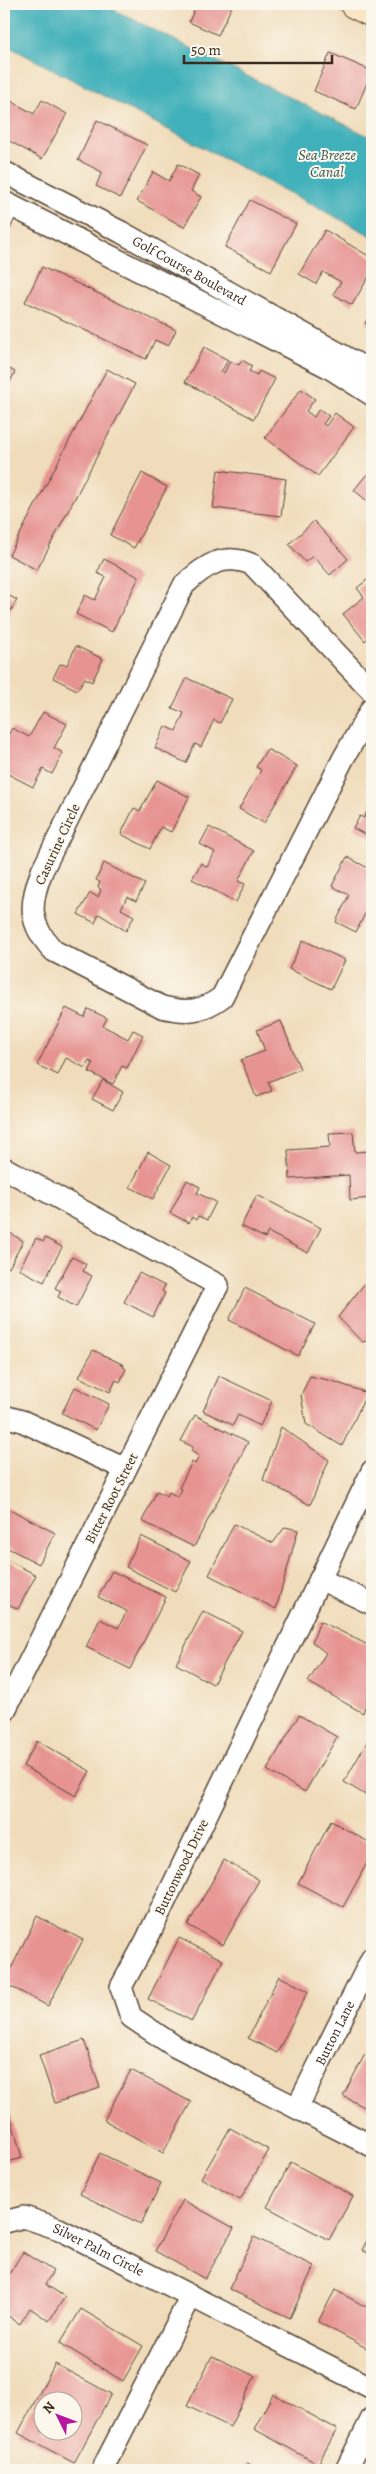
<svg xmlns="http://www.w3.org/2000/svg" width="376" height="2474" font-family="Alegreya,serif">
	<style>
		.water { fill: #40b0ba; stroke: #3e6d6c }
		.building { fill: #e69392; fill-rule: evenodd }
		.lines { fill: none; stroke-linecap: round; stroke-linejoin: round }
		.lane-casing { stroke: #564535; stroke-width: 12 }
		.street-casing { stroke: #564535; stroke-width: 24 }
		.secondary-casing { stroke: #564535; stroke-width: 30 }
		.lane { stroke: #fff; stroke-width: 10 }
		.street { stroke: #fff; stroke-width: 21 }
		.secondary { stroke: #fbe6c4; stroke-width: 28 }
		.labels { text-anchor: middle; stroke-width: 4; stroke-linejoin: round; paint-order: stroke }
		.street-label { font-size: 14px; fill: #3b2a1e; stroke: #fbf7ec }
		.water-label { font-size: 15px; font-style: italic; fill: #3d5955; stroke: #fbf7ec }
	</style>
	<rect width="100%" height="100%" fill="#fbf7ec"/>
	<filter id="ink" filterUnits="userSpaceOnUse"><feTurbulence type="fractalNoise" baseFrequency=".02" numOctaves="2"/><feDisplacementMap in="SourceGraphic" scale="10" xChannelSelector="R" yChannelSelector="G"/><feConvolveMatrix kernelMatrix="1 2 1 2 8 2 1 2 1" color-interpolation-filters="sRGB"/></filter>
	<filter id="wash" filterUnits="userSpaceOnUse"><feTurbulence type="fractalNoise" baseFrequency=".0096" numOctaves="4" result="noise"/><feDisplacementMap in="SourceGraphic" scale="20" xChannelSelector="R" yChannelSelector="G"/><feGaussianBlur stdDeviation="1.12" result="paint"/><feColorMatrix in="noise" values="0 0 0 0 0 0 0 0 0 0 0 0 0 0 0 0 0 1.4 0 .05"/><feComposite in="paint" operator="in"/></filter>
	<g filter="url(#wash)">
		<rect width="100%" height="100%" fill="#f0dcba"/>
		<path class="water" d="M4 4H102L372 138V236L4 44Z"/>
		<g id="blocks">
			<g class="building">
				<path d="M181 4H233L218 35 189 22 194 10Z"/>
				<path d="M330 53 372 71 356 109 314 91Z"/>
				<path d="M4 97 34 114 42 100 67 114 42 159 4 138Z"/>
				<path d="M97 120 147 145 120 198 96 186 102 172 78 160Z"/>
				<path d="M178 164 199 175 191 191 201 197 184 227 137 201 153 172 169 181Z"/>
				<path d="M250 200 296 224 271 271 225 247Z"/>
				<path d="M325 230 372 258V271L352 305 333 294 341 282 323 272 316 284 299 274Z"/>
				<path d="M42 267 176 330 168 346 155 340 146 359 25 302Z"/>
				<path d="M372 312V328L365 323Z"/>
				<path d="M204 347 228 360 221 372 224 373 230 361 239 365 242 360 252 366 249 371 257 375 259 371 275 379 254 419 185 382Z"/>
				<path d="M4 366 15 372 4 394Z"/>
				<path d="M107 369 135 384 37 570 9 555Z"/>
				<path d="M301 389 315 399 306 411 314 417 319 409 329 416 323 424 326 426 335 413 354 427 318 476 265 438Z"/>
				<path d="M372 468V505L354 490Z"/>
				<path d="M218 470 286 479 281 516 213 508Z"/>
				<path d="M142 473 167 487 134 548 110 535Z"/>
				<path d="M314 521 348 559 330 575 313 556 305 562 289 544Z"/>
				<path d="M104 559 139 577 112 632 76 614 85 595 95 600 106 577 97 573Z"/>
				<path d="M372 576V641L369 637 365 641 343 614 364 597 357 588Z"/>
				<path d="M4 593 17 600 5 621 4 620Z"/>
				<path d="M76 646 103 659 92 682 85 678 77 690 53 678 60 664 67 665Z"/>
				<path d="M187 678 232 699 220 723 214 720 201 747 195 744 186 763 155 748 165 726 176 731 184 713 172 708Z"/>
				<path d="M43 712 67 724 54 748 63 753 52 774 43 769 33 787 8 774 4 782V744L12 728 29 737Z"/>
				<path d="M267 749 297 766 264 823 239 809 261 770 256 767Z"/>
				<path d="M157 780 189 797 171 832 161 827 150 849 121 834 134 808 140 811Z"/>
				<path d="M372 802V838L353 828 360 816 364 818Z"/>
				<path d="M209 827 254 851 238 881 245 884 236 902 192 879 201 863 207 867 215 852 200 844Z"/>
				<path d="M347 857 372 870V900L356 932 336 922 349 895 332 886Z"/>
				<path d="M104 863 145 884 136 901 127 897 121 909 134 916 126 931 99 914 95 923 78 914 90 893 98 897 101 890 98 887 100 882 96 880Z"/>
				<path d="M303 940 345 960 331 989 289 969Z"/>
				<path d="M66 1008 84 1017 88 1009 107 1018 103 1026 128 1039 133 1030 143 1035 127 1068 122 1066 113 1084 89 1072 93 1063 89 1061 85 1068 66 1058 58 1075 37 1065Z"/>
				<path d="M281 1021 300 1069 268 1082 272 1091 256 1097 241 1060 265 1051 257 1030Z"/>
				<path d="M103 1080 123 1092 113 1110 92 1099Z"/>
				<path d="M353 1132 355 1152 372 1151V1198L350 1200 349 1175 290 1179 288 1150 330 1147 329 1133Z"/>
				<path d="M148 1152 171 1165 153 1199 130 1187Z"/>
				<path d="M187 1180 200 1187 197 1193 216 1202 207 1220 198 1216 196 1220 192 1217 189 1223 170 1213Z"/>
				<path d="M257 1195 321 1228 308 1253 268 1232 265 1238 241 1226Z"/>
				<path d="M4 1229 23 1241 9 1268 4 1265Z"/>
				<path d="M36 1238 43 1242 45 1238 62 1247 44 1282 19 1269Z"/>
				<path d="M72 1257 86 1264 83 1271 92 1276 76 1307 58 1297 61 1291 55 1288Z"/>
				<path d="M139 1273 165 1286 162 1291 165 1293 153 1317 124 1302Z"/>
				<path d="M365 1283 372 1292V1340L362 1342 338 1317Z"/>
				<path d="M245 1288 315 1324 298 1356 229 1320Z"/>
				<path d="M93 1350 124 1365 123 1367 126 1369 120 1382 116 1380 110 1392 79 1377Z"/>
				<path d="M219 1376 272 1401 260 1426 238 1415 233 1425 203 1411Z"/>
				<path d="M310 1376 332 1381 367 1393 342 1446 306 1424 301 1395Z"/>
				<path d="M75 1387 109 1404 96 1430 62 1413Z"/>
				<path d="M195 1415 248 1442 194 1547 142 1521 157 1491 167 1496 169 1492 178 1497 182 1489 179 1488 192 1462 195 1464 199 1456 191 1451 193 1447 181 1441Z"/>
				<path d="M281 1427 329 1460 310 1505 263 1480Z"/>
				<path d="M4 1506 55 1533 39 1564 4 1546Z"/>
				<path d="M234 1524 273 1543 285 1527 298 1530 276 1609 209 1575Z"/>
				<path d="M141 1536 191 1561 175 1592 126 1567Z"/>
				<path d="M4 1558 36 1575 18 1609 4 1602Z"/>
				<path d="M112 1571 166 1597 130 1669 86 1647 100 1619 118 1628 127 1611 98 1597Z"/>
				<path d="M203 1611 242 1631 213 1684 176 1664Z"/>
				<path d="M320 1621 372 1647V1685L363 1713 308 1682 326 1653 312 1642Z"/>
				<path d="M299 1715 337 1737 305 1792 267 1770Z"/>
				<path d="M370 1737 372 1738V1799L344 1782Z"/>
				<path d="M37 1741 90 1771 76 1796 23 1766Z"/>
				<path d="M331 1821 372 1844V1854L343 1907 298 1883Z"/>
				<path d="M224 1860 259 1880 223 1945 188 1925Z"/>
				<path d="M37 1916 83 1940 48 2006 4 1983Z"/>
				<path d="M179 1938 223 1960 192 2021 148 1999Z"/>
				<path d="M279 1976 308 1991 277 2053 248 2038Z"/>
				<path d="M84 2040 100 2088 55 2103 39 2055Z"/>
				<path d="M365 2054 372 2058V2111L343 2096Z"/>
				<path d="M131 2070 191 2102 163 2153 104 2120Z"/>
				<path d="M9 2110 22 2158 4 2163V2112Z"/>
				<path d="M230 2128 269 2150 240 2200 201 2178Z"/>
				<path d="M100 2153 161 2183 141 2224 80 2194Z"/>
				<path d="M291 2162 353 2196 329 2240 267 2207Z"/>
				<path d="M183 2200 234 2228 205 2279 155 2251Z"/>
				<path d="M372 2231V2255L362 2250Z"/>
				<path d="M254 2237 314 2266 290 2318 229 2289Z"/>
				<path d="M23 2252 53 2271 45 2284 65 2297 49 2321 30 2308 20 2324 4 2313V2282Z"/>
				<path d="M335 2290 372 2310V2351L318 2322Z"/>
				<path d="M81 2309 143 2346 123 2381 60 2343Z"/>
				<path d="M212 2356 255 2376 230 2427 187 2406Z"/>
				<path d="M55 2364 111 2394 74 2463 18 2433ZM42 2402H72V2432H42Z"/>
				<path d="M273 2394 337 2429 318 2464 254 2429Z"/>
				<path d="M247 2463 261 2470H243Z"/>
			</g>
		</g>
	</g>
	<g filter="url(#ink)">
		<use href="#blocks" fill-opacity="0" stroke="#564535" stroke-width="1"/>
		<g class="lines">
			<defs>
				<path id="lane" d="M4 229 14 207"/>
				<g id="street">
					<path id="s1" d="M4 172 121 232 372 372"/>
					<path d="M4 202 328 367 372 395"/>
					<path d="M372 691 253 565C224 552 205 565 184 585L42 871C29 904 28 924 54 951L162 1007C186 1013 202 1012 222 997L343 759 372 708"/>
					<path d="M4 1168 218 1285 4 1712"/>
					<path d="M4 1416 22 1421 125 1469"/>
					<path d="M372 1471 146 1941 121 1987 131 2017 176 2047 372 2146"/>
					<path d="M320 1579 372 1604"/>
					<path id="s2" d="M297 2108 372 1958"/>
					<path id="s3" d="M4 2222 24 2217 59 2229 372 2388"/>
					<path d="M102 2470 191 2296"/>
					<path d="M346 2470 372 2418"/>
				</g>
				<path id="secondary" d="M354 4 372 13"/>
			</defs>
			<use href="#lane" class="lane-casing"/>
			<use href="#street" class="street-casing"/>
			<use href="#secondary" class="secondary-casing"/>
			<use href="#lane" class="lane"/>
			<use href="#street" class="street"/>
			<use href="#secondary" class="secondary"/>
		</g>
	</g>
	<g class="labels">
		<g class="street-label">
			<text dy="5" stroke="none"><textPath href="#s1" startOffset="210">Golf Course Boulevard</textPath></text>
			<text transform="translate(57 844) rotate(-65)" y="5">Casurine Circle</text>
			<text transform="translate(111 1498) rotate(-63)" y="5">Bitter Root Street</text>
			<text transform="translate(181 1867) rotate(-64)" y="5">Buttonwood Drive</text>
			<text dy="5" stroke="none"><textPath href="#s2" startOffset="84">Button Lane</textPath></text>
			<text dy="5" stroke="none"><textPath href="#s3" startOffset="102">Silver Palm Circle</textPath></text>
		</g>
		<g class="water-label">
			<text x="327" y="160">Sea Breeze<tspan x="327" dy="17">Canal</tspan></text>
		</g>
	</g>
	<rect width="376" height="2474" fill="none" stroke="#fbf7ec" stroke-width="20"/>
	<g transform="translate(58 2416) rotate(312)"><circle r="24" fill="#fbf7ec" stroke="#aea59a"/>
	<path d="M0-4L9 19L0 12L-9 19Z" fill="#b5179e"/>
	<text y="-8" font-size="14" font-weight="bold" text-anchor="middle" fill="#3b2a1e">N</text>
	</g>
	<path d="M184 55v8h148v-8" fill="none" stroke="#3b2a1e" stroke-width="2.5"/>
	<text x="191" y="55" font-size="15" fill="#3b2a1e" stroke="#fbf7ec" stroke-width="4" paint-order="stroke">50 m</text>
</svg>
